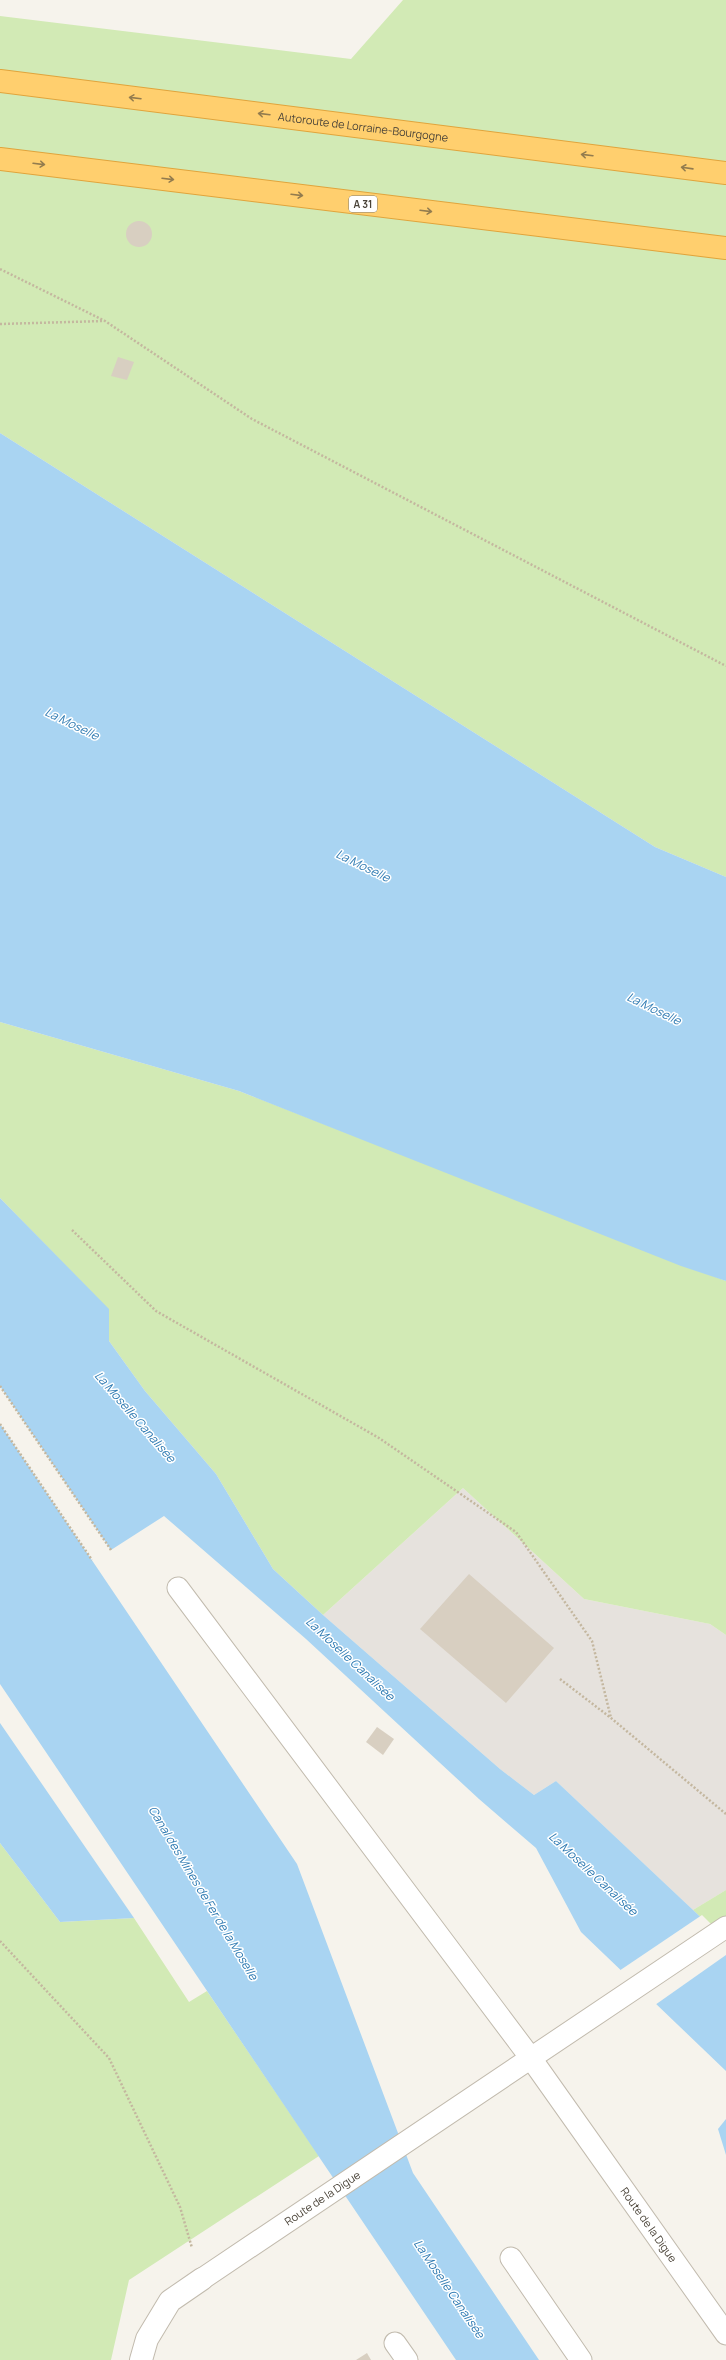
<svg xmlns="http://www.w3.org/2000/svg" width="726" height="2360" font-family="Manrope,sans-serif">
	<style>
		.industrial { fill: #e6e2dd }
		.green { fill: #d2eab5 }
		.water { fill: #a9d4f2 }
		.pier { fill: #f6f3ec }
		.building { fill: #d8cfc1 }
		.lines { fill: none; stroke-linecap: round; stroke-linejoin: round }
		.service-casing { stroke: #c2bbae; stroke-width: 23 }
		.minor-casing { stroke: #c2bbae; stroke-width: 24 }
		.motorway-casing { stroke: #e0a43c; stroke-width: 24 }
		.path { stroke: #c4b79f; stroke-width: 2.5; stroke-dasharray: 2 2; stroke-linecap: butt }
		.service { stroke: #fff; stroke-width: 21 }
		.minor { stroke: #fff; stroke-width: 22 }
		.motorway { stroke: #ffcf6e; stroke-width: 22 }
		.oneway { stroke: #937c4e }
		.labels { text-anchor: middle; stroke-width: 3; stroke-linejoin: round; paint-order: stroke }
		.shield { fill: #fff; stroke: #817c74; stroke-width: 1 }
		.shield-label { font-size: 10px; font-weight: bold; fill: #4b4439 }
		.street-label { font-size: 11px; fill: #4b4439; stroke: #fff }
		.water-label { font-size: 12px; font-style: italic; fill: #2e7ab2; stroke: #fff }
	</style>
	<rect width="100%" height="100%" fill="#f6f3ec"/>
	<path class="industrial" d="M463 1488 584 1599 710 1624 726 1635V1890L693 1910 556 1781 534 1795 500 1769 323 1615Z"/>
	<g class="green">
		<path d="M403 0H726V877L655 847 0 433V16L351 59Z"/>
		<path d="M0 1022 239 1091 726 1281V1635L710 1624 584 1599 463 1488 323 1615 273 1569 216 1474 145 1391 109 1341 108 1309 0 1198Z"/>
		<path d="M0 1843 60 1922 134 1918 189 2002 207 1991 319 2156 129 2280 111 2360H0Z"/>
		<path d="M726 1890V1941L693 1910Z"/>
	</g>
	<g class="water">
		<path d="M0 433 655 847 726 877V1281L681 1266 239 1091 0 1022Z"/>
		<path d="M0 1198 109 1309V1341L145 1391 216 1474 273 1569 323 1615 500 1769 534 1795 556 1781 726 1941V2071L581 1932 536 1848 479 1799 306 1639 164 1516 111 1550 0 1386Z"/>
		<path d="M0 1424 297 1864 413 2173 539 2360H456L0 1684Z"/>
		<path d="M0 1723 134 1918 60 1922 0 1843Z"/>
		<path d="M726 2119V2155L718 2129Z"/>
	</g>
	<path class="pier" d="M702 1915 726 1939V1955L655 2005 619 1971Z"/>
	<g class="building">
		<circle cx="139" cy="234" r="13"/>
		<path d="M118 357 134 362 127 380 111 376Z"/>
		<path d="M469 1574 554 1648 506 1703 420 1629Z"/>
		<path d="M377 1727 394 1739 383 1755 366 1742Z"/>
		<path d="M367 2353 371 2360H356Z"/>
	</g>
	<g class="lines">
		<defs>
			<g id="service">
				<path id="s1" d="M178 1588 530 2057 726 2334"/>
				<path d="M511 2258 581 2360"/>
				<path id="s2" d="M202 2279 726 1927"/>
				<path d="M395 2343 407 2360"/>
			</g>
			<path id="minor" d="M141 2360 147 2339 170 2301 202 2279"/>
			<g id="motorway">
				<path id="s3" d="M0 81 726 173"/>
				<path d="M0 159 726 248"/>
			</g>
		</defs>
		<use href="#service" class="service-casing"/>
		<use href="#minor" class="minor-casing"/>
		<use href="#motorway" class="motorway-casing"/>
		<g class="path">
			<path d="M0 269 105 321 252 419 726 666"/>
			<path d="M0 324 104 321"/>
			<path d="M72 1230 156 1311 379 1438 516 1532 592 1641 611 1718"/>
			<path d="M0 1386 111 1550"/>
			<path d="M0 1424 92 1560"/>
			<path d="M560 1679 611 1718 726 1814"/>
			<path d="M0 1941 109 2058 180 2207 192 2248"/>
		</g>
		<use href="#service" class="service"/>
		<use href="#minor" class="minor"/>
		<use href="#motorway" class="motorway"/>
	</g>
	<defs><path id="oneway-shaft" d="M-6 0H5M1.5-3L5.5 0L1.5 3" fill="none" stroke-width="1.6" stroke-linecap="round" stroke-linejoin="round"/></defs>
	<g class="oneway">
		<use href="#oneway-shaft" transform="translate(135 98) rotate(-173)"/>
		<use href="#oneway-shaft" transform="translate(264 114) rotate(-173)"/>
		<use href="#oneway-shaft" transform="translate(587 155) rotate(-173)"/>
		<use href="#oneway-shaft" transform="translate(39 164) rotate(7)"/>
		<use href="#oneway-shaft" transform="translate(687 168) rotate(-172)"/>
		<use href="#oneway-shaft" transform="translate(168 179) rotate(7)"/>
		<use href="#oneway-shaft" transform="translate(297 195) rotate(7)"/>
		<use href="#oneway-shaft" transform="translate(426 211) rotate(7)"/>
	</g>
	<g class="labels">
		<rect class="shield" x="349" y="196" width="28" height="16" rx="3"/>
		<g class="shield-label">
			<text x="363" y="208">A 31</text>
		</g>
		<g class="street-label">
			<text dy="4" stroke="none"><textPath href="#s3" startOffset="366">Autoroute de Lorraine-Bourgogne</textPath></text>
			<text dy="4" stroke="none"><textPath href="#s2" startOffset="145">Route de la Digue</textPath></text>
			<text dy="4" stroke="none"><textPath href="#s1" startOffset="792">Route de la Digue</textPath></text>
		</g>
		<g class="water-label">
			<text transform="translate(72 724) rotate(26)" y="4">La Moselle</text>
			<text transform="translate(363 866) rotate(26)" y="4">La Moselle</text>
			<text transform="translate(654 1009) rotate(26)" y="4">La Moselle</text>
			<text transform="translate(135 1417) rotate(49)" y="4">La Moselle Canalisée</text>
			<text transform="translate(350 1659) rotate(43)" y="4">La Moselle Canalisée</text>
			<text transform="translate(593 1874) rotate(43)" y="4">La Moselle Canalisée</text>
			<text transform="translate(203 1893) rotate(59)" y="4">Canal des Mines de Fer de la Moselle</text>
			<text transform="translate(449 2289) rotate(56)" y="4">La Moselle Canalisée</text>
		</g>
	</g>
</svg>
